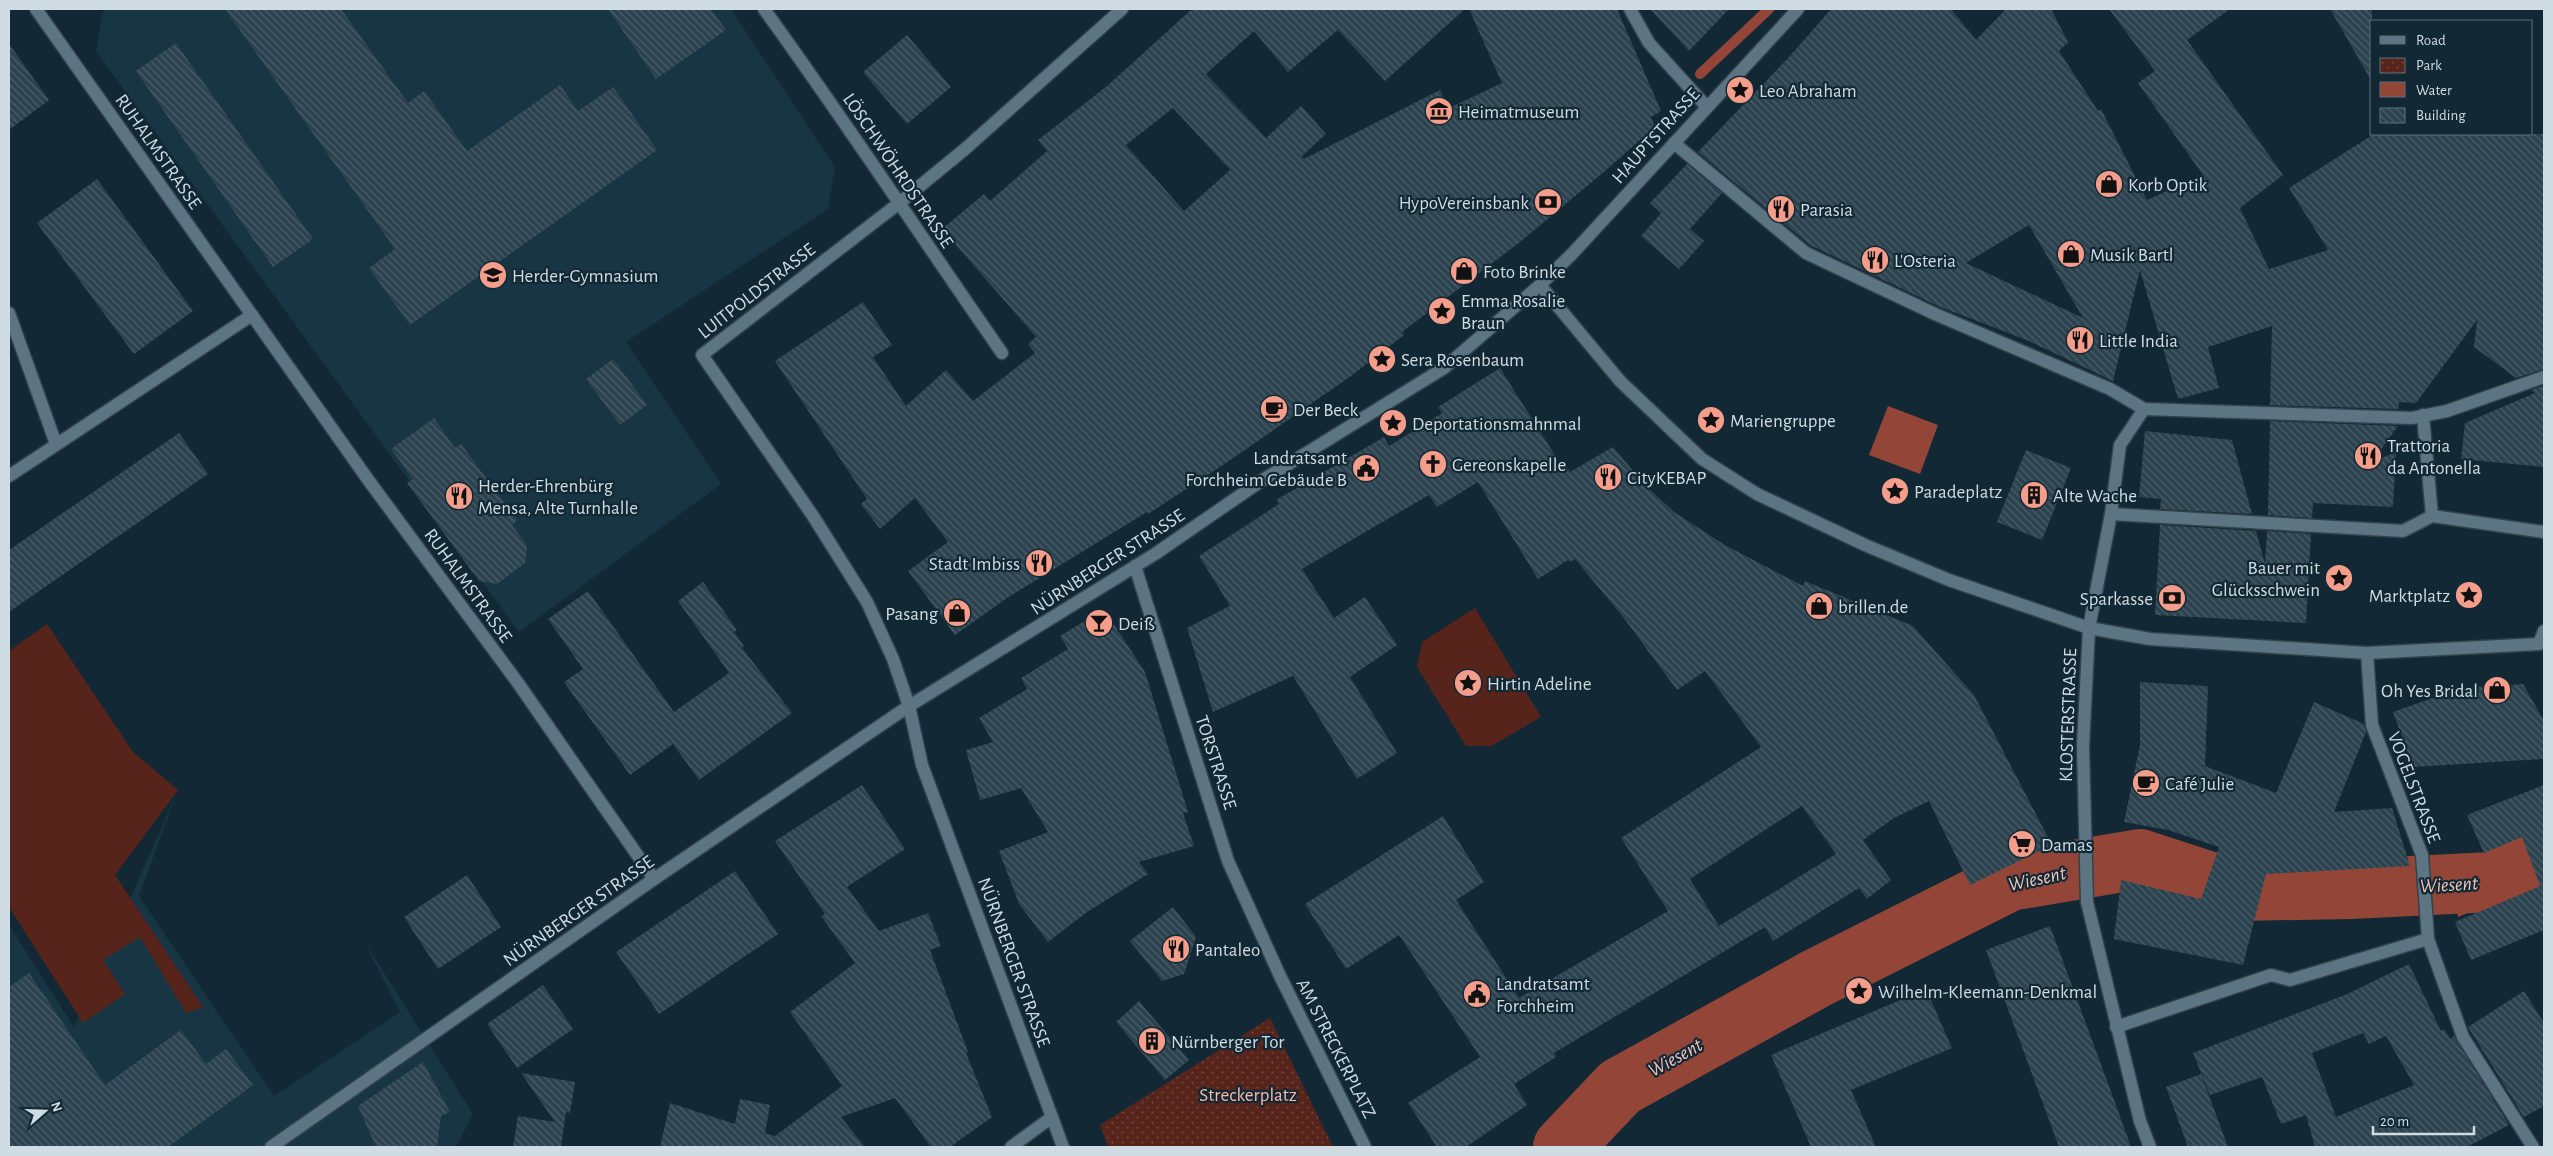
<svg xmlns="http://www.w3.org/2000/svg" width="2553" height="1156" font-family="'Alegreya Sans',sans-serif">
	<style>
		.built { fill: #183544 }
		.green { fill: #57241b }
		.park { fill: url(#park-dots) }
		.water { fill: #934537 }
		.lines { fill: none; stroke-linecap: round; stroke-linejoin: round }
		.stream { stroke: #934537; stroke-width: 10 }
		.river { stroke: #934537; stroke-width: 60 }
		.building { fill: url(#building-back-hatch); fill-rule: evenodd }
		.minor-casing { stroke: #32424b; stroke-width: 15 }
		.minor { stroke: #5d7583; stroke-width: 12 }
		.labels { text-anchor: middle; stroke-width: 4.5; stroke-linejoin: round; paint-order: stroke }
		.poi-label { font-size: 19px; fill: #cfdce4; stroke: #122834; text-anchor: start }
		.street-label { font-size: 19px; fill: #cfdce4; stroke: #122834 }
		.park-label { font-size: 19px; fill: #fcb8a9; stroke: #122834 }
		.water-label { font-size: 20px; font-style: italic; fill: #f4c6bc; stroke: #122834 }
	</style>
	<defs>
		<pattern id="park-dots" width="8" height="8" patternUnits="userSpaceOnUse" patternTransform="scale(1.25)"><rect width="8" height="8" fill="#57241b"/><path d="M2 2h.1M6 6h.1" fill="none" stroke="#6e433c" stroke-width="1.8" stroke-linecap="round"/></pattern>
		<pattern id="building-back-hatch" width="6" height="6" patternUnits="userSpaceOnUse" patternTransform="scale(1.25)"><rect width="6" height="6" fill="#2c434f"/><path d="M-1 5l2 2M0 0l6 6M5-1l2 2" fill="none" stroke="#4a5e68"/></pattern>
	</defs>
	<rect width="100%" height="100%" fill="#122834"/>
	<g class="built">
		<path d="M106 9H731L835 167 828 209 626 342 721 484 519 632 96 51 103 11Z"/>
		<path d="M178 790 139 896 274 1096 400 1012 364 941 473 1114 456 1147H9V925L74 1027Z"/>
	</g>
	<g class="green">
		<path d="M1475 608 1541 717 1491 746H1466L1417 667 1422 642Z"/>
		<path d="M47 624 133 752 178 790 115 875 203 1007 186 1013 140 937 103 960 125 994 83 1023 9 907V651Z"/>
	</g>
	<path class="park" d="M1270 1018 1333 1147H1108L1100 1125Z"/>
	<g class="water">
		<path d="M1888 406 1938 425 1920 474 1869 455Z"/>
		<path d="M2544 836V881L2458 917 2450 861 2479 854 2486 860Z"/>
	</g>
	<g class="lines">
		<path class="stream" d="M1700 74 1769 9"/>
		<path class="river" d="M1563 1147 1620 1087 1817 978 2010 881 2140 859 2238 891 2351 889 2491 882 2544 857"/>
	</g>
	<g class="building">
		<path d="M225 9H341L408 103 424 91 467 151 560 85 578 111 613 87 657 150 410 325 369 268 395 249Z"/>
		<path d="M608 9H711L726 30 656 79Z"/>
		<path d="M1192 9H1465L1385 81 1338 30 1288 72 1254 31 1206 74 1266 138 1301 106 1326 134 1302 156 1304 159 1440 90 1449 108 1502 83 1469 9H1617L1661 111 1651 117 1655 127 1605 171 1520 242 1402 332 1404 335 1351 376 1229 461 1148 514 1147 512 1007 598 955 635 908 571 948 542 915 498 880 529 861 504 867 499 775 361 863 302 892 345 873 357 906 406 946 370 973 401 1035 353 1028 344 1036 337 942 229 984 194 990 201 1047 151 1038 140 1107 86ZM1173 108 1230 170 1184 211 1126 145Z"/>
		<path d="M1650 9H1729L1689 51Z"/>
		<path d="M1831 9H1951L1976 40 2006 9H2051L2068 42 2059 51 2098 111 2101 109 2147 200 2203 175 2138 83 2155 71 2109 9H2230L2187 40 2283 175 2240 208 2269 269 2328 250 2289 188 2374 134H2544V369L2516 378 2474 347 2477 320 2416 403 2399 402V409L2270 405 2272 326 2208 347 2219 388 2178 399 2140 270 2113 381 2029 341 1938 306 1810 245 1698 152 1790 56ZM2029 225 2083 318 1966 263Z"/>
		<path d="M2330 9H2372V82Z"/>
		<path d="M907 35 951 87 907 124 863 72Z"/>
		<path d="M176 43 313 239 273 267 136 71Z"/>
		<path d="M9 44 49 100 9 130Z"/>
		<path d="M1687 164 1722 193 1690 229 1704 241 1679 269 1641 236 1661 213 1650 203Z"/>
		<path d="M97 179 193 311 134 354 37 223Z"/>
		<path d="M613 359 647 405 620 425 586 379Z"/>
		<path d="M1500 368 1563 468 1567 466 1570 472 1613 447 1645 485 1674 512 1723 544 1803 586 1805 581 1913 626 1974 695 2052 845 1970 885 1929 801 1894 818 1863 840 1891 880 1867 899 1859 888 1773 941 1765 927 1554 1053 1556 1057 1514 1084 1527 1105 1466 1147H1437L1408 1103 1480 1057 1399 935 1346 969 1305 904 1443 816 1484 882 1456 900 1519 998 1668 911 1621 838 1761 747 1705 671 1677 690 1623 617 1575 559 1570 562 1568 560 1538 579 1478 482 1437 507 1429 495 1302 569 1334 618 1365 597 1397 645 1350 677 1397 753 1357 779 1293 676 1213 712 1187 628 1230 606 1199 556 1279 504 1276 500 1384 437 1389 446 1442 413 1438 407ZM1802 806 1836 854 1719 926 1690 879Z"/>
		<path d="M2544 386V467L2461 459 2465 423 2535 393 2531 390Z"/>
		<path d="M434 418 455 448 461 444 517 520 512 525 527 546 525 563 497 584 479 581 407 483 413 479 391 449Z"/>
		<path d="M2270 421 2398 426 2372 462 2396 452 2393 507 2313 503 2312 518 2268 515Z"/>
		<path d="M2145 431 2232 440 2252 514 2160 509 2161 499 2139 497Z"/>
		<path d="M179 433 208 474 9 612V550Z"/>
		<path d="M2026 450 2071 468 2042 540 1997 522Z"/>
		<path d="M2160 525 2256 531 2265 564 2267 531 2311 534 2306 623 2155 615Z"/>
		<path d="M703 582 737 630 734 632 744 646 742 648 792 713 699 780 673 744 630 775 564 682 583 669 548 619 588 591 674 712 729 673 678 601Z"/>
		<path d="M1104 609 1145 672 1188 812 1183 813 1194 846 1139 862 1148 874 1087 912 1048 942 1019 904 999 851 1048 832 1021 788 980 800 966 750 993 742 979 718 1027 689 1021 678 1068 649 1060 636Z"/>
		<path d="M2140 682 2208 686 2205 766 2276 793 2314 702 2364 724 2366 732 2334 812 2392 808 2410 866 2266 874 2243 965 2114 939 2121 880 2201 899 2219 847 2168 830 2124 822 2140 745Z"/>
		<path d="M2523 684 2544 721V759L2413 767 2393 712 2461 688Z"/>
		<path d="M862 785 905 849 847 887 879 931 928 913 941 946 930 950 968 1052 966 1053 992 1117 950 1147H931L895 1098 841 1117 865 1147H660L670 1103 735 1124 740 1099 770 1105 765 1133 775 1136 842 1086 790 1012 855 963 821 916 825 914 775 841Z"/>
		<path d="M2544 785V930L2471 960 2455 922 2540 886 2522 837 2484 853 2467 815Z"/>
		<path d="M735 871 778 934 659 1014 616 952Z"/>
		<path d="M467 875 501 927 438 969 404 917Z"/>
		<path d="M1173 907 1196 937 1184 974 1162 981 1130 941Z"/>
		<path d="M2050 926 2113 1097 2131 1147H2059L1986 950Z"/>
		<path d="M2409 964 2441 1031 2444 1029 2450 1039 2454 1036 2509 1125 2467 1147H2315L2306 1115 2281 1124 2262 1077 2210 1095 2193 1053 2345 995ZM2363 1033 2369 1044 2386 1036 2414 1085 2336 1117 2312 1053Z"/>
		<path d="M29 973 105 1085 181 1030 206 1064 226 1049 253 1085 168 1147H9V987Z"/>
		<path d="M543 985 573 1029 517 1068 487 1024Z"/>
		<path d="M1926 989 1952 1048 1851 1090 1876 1147H1811L1771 1055Z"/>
		<path d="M2524 991 2544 1023V1106L2524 1117 2468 1027Z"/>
		<path d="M1139 1001 1189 1060 1165 1080 1116 1022Z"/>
		<path d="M423 1062 450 1112 441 1116 437 1147H376L358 1106Z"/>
		<path d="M521 1073 575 1082 570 1113 566 1112 561 1147H513L518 1116 555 1122Z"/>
		<path d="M2201 1074 2228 1147H2188L2166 1087Z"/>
	</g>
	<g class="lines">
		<defs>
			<g id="minor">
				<path d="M36 9 369 481 518 683 654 879"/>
				<path d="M764 9C846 122 922 238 1002 353"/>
				<path d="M1630 9 1649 43 1706 106"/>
				<path d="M1674 143 1806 253 1935 314 2110 389 2144 409 2412 418 2447 411 2544 377"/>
				<path d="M1540 285 1620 381 1702 459 1757 494 1865 545 1949 580 2089 628 2150 639 2367 653 2539 644 2544 631"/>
				<path d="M9 313 56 444"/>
				<path d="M2144 409 2120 445 2111 514 2089 628 2083 746 2087 902 2140 1121 2150 1147"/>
				<path d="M2423 415 2432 516"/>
				<path d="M9 476 252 315"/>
				<path d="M2111 514 2403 531 2432 516 2544 532"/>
				<path d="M1135 566 1228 861 1280 976 1365 1147"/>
				<path d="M2367 653 2372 725 2422 855 2428 939 2463 1037 2533 1147"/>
				<path d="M2116 1027 2271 975 2290 980 2428 939"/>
				<path d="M271 1147 654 879 909 706 1155 554 1261 481 1444 368 1540 285 1571 255 1798 9"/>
				<path d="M1011 1147 1052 1117"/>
				<path d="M1063 1147 922 765 909 706 893 659 867 602 813 516 702 355 898 204 965 149 1122 9"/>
			</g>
		</defs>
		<use href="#minor" class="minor-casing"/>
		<use href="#minor" class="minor"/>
	</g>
	<defs>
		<symbol id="sight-disc" viewBox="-11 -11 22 22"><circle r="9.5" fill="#f49d8b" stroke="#122834"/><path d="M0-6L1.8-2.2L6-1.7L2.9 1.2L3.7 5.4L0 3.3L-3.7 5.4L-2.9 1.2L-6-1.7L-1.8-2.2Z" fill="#111"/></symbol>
		<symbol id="museum-disc" viewBox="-11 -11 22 22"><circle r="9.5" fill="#f49d8b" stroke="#122834"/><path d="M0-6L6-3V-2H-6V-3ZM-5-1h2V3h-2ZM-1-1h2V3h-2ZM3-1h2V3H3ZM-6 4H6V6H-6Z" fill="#111"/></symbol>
		<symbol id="shop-disc" viewBox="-11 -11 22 22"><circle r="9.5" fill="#f49d8b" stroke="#122834"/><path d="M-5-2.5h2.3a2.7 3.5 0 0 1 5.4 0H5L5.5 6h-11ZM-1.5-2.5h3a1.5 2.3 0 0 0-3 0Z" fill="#111"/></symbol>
		<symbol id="bank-disc" viewBox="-11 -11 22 22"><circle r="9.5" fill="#f49d8b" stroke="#122834"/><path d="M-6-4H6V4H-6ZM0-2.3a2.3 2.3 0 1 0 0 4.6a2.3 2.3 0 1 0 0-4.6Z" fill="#111"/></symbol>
		<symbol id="restaurant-disc" viewBox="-11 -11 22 22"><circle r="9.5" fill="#f49d8b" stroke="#122834"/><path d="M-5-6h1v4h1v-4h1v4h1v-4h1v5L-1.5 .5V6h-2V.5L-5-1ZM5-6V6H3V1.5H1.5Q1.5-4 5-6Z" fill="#111"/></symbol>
		<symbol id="school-disc" viewBox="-11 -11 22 22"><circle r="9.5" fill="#f49d8b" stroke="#122834"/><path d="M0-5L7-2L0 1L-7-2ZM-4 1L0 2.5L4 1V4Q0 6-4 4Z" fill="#111"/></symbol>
		<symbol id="cafe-disc" viewBox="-11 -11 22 22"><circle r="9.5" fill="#f49d8b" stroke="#122834"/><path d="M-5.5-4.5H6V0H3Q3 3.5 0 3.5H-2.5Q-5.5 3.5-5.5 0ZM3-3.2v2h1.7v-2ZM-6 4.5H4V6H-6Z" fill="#111"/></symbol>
		<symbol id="church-disc" viewBox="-11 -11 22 22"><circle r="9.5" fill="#f49d8b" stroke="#122834"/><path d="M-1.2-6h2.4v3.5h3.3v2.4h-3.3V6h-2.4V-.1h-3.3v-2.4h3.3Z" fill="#111"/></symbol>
		<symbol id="civic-disc" viewBox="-11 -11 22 22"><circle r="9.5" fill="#f49d8b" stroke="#122834"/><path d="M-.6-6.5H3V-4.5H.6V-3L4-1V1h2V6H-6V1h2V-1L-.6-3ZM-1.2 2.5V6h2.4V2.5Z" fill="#111"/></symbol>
		<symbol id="building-disc" viewBox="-11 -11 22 22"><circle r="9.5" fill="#f49d8b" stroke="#122834"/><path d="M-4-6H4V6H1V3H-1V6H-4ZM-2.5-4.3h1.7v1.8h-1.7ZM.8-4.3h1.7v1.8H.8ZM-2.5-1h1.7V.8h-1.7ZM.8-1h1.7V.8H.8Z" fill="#111"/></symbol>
		<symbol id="bar-disc" viewBox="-11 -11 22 22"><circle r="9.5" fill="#f49d8b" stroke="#122834"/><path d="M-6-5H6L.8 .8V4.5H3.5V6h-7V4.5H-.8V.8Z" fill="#111"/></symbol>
		<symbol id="supermarket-disc" viewBox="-11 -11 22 22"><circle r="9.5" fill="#f49d8b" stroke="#122834"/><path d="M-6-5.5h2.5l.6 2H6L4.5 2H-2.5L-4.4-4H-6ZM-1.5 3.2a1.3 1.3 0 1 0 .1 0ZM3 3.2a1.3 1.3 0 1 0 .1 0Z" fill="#111"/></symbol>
	</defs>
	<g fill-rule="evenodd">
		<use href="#sight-disc" x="1724" y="74" width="32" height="32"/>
		<use href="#museum-disc" x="1423" y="95" width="32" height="32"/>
		<use href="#shop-disc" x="2093" y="168" width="32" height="32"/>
		<use href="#bank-disc" x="1532" y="186" width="32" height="32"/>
		<use href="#restaurant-disc" x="1765" y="193" width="32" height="32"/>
		<use href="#shop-disc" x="2055" y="238" width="32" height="32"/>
		<use href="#restaurant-disc" x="1859" y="244" width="32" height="32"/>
		<use href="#shop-disc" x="1448" y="255" width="32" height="32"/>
		<use href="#school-disc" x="477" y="259" width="32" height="32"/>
		<use href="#sight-disc" x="1426" y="295" width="32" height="32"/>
		<use href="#restaurant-disc" x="2064" y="324" width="32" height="32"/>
		<use href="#sight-disc" x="1366" y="343" width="32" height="32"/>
		<use href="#cafe-disc" x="1258" y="393" width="32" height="32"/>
		<use href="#sight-disc" x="1695" y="404" width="32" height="32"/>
		<use href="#sight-disc" x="1377" y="407" width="32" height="32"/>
		<use href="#restaurant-disc" x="2352" y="440" width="32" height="32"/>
		<use href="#church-disc" x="1417" y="448" width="32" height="32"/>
		<use href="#civic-disc" x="1350" y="452" width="32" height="32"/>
		<use href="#restaurant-disc" x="1592" y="461" width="32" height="32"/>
		<use href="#sight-disc" x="1879" y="475" width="32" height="32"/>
		<use href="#building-disc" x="2018" y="479" width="32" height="32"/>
		<use href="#restaurant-disc" x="443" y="480" width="32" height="32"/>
		<use href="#restaurant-disc" x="1023" y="547" width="32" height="32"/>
		<use href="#sight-disc" x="2323" y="562" width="32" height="32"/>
		<use href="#sight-disc" x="2453" y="579" width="32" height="32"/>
		<use href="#bank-disc" x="2156" y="582" width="32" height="32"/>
		<use href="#shop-disc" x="1803" y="590" width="32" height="32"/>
		<use href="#shop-disc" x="941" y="597" width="32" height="32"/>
		<use href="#bar-disc" x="1083" y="607" width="32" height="32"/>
		<use href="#sight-disc" x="1452" y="667" width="32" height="32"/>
		<use href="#shop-disc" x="2481" y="674" width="32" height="32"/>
		<use href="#cafe-disc" x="2130" y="767" width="32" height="32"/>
		<use href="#supermarket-disc" x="2006" y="828" width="32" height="32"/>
		<use href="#restaurant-disc" x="1160" y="933" width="32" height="32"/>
		<use href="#sight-disc" x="1843" y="975" width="32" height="32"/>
		<use href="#civic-disc" x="1461" y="978" width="32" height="32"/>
		<use href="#building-disc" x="1136" y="1025" width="32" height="32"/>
	</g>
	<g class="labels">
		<g class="poi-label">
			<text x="1759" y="97">Leo Abraham</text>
			<text x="1458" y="118">Heimatmuseum</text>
			<text x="2128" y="191">Korb Optik</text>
			<text x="1529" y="209" text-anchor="end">HypoVereinsbank</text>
			<text x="1800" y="216">Parasia</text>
			<text x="2090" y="261">Musik Bartl</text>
			<text x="1894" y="267">L'Osteria</text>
			<text x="1483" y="278">Foto Brinke</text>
			<text x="512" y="282">Herder-Gymnasium</text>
			<text x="1461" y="307">Emma Rosalie<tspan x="1461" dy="22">Braun</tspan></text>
			<text x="2099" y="347">Little India</text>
			<text x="1401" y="366">Sera Rosenbaum</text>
			<text x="1293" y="416">Der Beck</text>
			<text x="1730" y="427">Mariengruppe</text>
			<text x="1412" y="430">Deportationsmahnmal</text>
			<text x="2387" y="452">Trattoria<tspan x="2387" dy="22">da Antonella</tspan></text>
			<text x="1347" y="464" text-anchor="end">Landratsamt<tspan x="1347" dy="22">Forchheim Gebäude B</tspan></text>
			<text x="1452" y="471">Gereonskapelle</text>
			<text x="1627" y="484">CityKEBAP</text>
			<text x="478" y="492">Herder-Ehrenbürg<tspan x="478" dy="22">Mensa, Alte Turnhalle</tspan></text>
			<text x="1914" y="498">Paradeplatz</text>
			<text x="2053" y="502">Alte Wache</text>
			<text x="1020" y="570" text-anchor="end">Stadt Imbiss</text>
			<text x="2320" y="574" text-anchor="end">Bauer mit<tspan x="2320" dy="22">Glücksschwein</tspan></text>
			<text x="2450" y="602" text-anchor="end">Marktplatz</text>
			<text x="2153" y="605" text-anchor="end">Sparkasse</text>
			<text x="1838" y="613">brillen.de</text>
			<text x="938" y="620" text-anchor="end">Pasang</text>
			<text x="1118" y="630">Deiß</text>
			<text x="1487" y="690">Hirtin Adeline</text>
			<text x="2478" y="697" text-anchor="end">Oh Yes Bridal</text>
			<text x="2165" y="790">Café Julie</text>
			<text x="2041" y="851">Damas</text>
			<text x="1195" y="956">Pantaleo</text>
			<text x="1496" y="990">Landratsamt<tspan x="1496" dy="22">Forchheim</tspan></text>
			<text x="1878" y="998">Wilhelm-Kleemann-Denkmal</text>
			<text x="1171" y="1048">Nürnberger Tor</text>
		</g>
		<g class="street-label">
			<text transform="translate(1655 135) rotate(-48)" y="7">HAUPTSTRASSE</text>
			<text transform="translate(159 151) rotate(55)" y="7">RUHALMSTRASSE</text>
			<text transform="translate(899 170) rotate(56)" y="7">LÖSCHWÖHRDSTRASSE</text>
			<text transform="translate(756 290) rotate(-38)" y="7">LUITPOLDSTRASSE</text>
			<text transform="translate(1107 561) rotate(-33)" y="7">NÜRNBERGER STRASSE</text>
			<text transform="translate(469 585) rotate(54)" y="7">RUHALMSTRASSE</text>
			<text transform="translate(2067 715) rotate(-88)" y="7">KLOSTERSTRASSE</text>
			<text transform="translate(1217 762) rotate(72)" y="7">TORSTRASSE</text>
			<text transform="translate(2415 787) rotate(69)" y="7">VOGELSTRASSE</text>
			<text transform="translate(578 910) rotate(-35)" y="7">NÜRNBERGER STRASSE</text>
			<text transform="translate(1015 962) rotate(70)" y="7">NÜRNBERGER STRASSE</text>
			<text transform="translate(1337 1048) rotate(63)" y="7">AM STRECKERPLATZ</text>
		</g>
		<g class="park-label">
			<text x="1248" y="1101">Streckerplatz</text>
		</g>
		<g class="water-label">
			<text transform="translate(2037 878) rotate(-12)" y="7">Wiesent</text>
			<text transform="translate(2449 884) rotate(-3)" y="7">Wiesent</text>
			<text transform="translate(1675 1057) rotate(-29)" y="7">Wiesent</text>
		</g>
	</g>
	<rect width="2553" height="1156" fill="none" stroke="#cfdce4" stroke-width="20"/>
	<rect x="2370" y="20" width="162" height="115" fill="#122834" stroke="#5e707a"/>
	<rect x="2380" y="36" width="25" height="8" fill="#5d7583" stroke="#5e707a"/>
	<text x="2416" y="45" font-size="15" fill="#cfdce4">Road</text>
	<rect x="2380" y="58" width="25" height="15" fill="url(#park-dots)" stroke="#5e707a"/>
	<text x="2416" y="70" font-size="15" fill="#cfdce4">Park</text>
	<rect x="2380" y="82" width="25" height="15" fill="#934537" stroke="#5e707a"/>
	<text x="2416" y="95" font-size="15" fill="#cfdce4">Water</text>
	<rect x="2380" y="108" width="25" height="15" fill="url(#building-back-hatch)" stroke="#5e707a"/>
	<text x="2416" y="120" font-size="15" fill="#cfdce4">Building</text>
	<g transform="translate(45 1111) rotate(70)" stroke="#122834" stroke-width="4" paint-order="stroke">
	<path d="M0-4L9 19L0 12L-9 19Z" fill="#cfdce4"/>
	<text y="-8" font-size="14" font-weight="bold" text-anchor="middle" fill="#cfdce4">N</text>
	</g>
	<path d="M2373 1126v8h101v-8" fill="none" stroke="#cfdce4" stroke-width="2.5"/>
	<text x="2380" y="1126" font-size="15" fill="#cfdce4" stroke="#122834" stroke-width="4" paint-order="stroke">20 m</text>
</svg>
